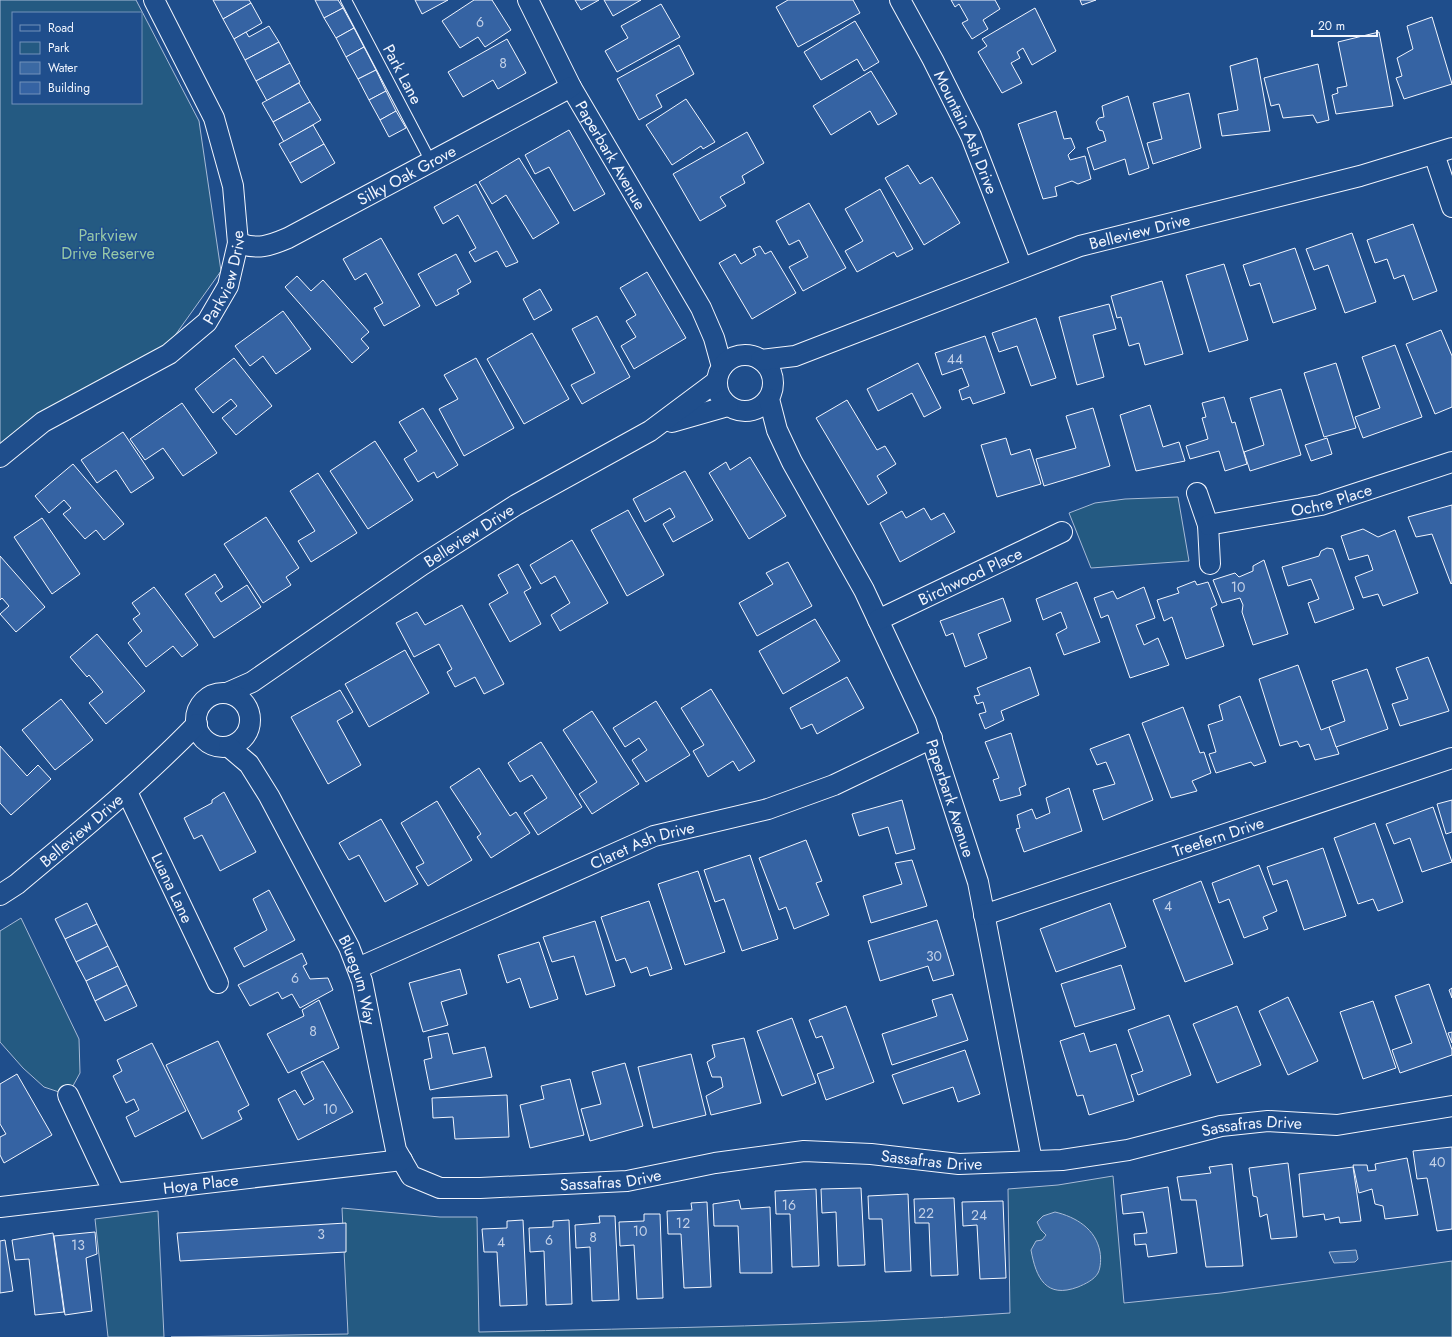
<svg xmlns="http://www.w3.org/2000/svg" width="1452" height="1337" font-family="Jost,sans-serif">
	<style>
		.green { fill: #245a82; stroke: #a8bbd7; fill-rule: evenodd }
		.water { fill: #3b69a3; stroke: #a8bbd7 }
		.building { fill: #3563a3; stroke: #f2f6ff }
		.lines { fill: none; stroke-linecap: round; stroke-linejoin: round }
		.lane-casing { stroke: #f2f6ff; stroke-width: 12 }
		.street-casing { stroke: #f2f6ff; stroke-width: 22 }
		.lane { stroke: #1f4e8c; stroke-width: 10 }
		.street { stroke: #1f4e8c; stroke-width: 20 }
		.labels { text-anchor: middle; stroke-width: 3; stroke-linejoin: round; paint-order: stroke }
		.number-label { font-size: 14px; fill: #c3d1e8 }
		.street-label { font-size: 16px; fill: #f2f6ff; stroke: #1f4e8c }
		.park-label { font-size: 16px; fill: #97c8a6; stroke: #1f4e8c }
	</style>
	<rect width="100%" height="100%" fill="#1f4e8c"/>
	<g class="green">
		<path d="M0 0H136L199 121 221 271 166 348 0 457ZM13 13H141V103H13Z"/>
		<path d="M1178 497 1189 561 1091 568 1069 513 1095 503 1125 499Z"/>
		<path d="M21 918 79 1039 80 1073 68 1095 44 1087 23 1068 0 1042V931Z"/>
		<path d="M1113 1176 1124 1303 1221 1293 1452 1261V1337H171L348 1334 342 1208 440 1217H477L479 1332C656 1328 833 1326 1010 1313L1008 1189 1058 1185Z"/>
		<path d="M158 1211 164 1337H108L95 1219Z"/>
	</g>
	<g class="water">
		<path d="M1055 1212C1076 1217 1096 1229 1100 1252 1101 1258 1101 1267 1098 1273 1094 1280 1085 1284 1078 1287 1046 1299 1036 1278 1031 1250L1036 1241 1042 1240 1046 1235 1041 1230 1037 1222 1043 1216Z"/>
		<path d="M1356 1250 1358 1259 1355 1262 1334 1263 1329 1252Z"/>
	</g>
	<g class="building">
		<path d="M213 0H249L251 3 223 19Z"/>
		<path d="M315 0H338L343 8 324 18Z"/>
		<path d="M415 0H448L422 14Z"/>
		<path d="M474 0H492L511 30 485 47 478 37 460 48 442 21Z"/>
		<path d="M575 0H599L581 10Z"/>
		<path d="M604 0H641L613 16Z"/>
		<path d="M788 0H853L860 13 798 47 776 7Z"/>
		<path d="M951 0H995L1000 9 983 20 988 29 972 39 962 23 968 20 959 4 955 7Z"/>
		<path d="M1080 0H1096L1082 5Z"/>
		<path d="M251 3 262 23 234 39 223 19Z"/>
		<path d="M661 4 680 37 617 72 605 51 628 38 621 26Z"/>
		<path d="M343 8 354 28 336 38 324 18Z"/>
		<path d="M1035 8 1056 51 1032 65 1023 48 1017 52 1020 58 1011 63 1022 83 1002 93 978 52 987 46 982 39Z"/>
		<path d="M1432 17 1452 84 1404 99 1396 78 1402 76 1397 58 1413 49 1407 26Z"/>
		<path d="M855 21 879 62 864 71 857 59 821 80 804 52Z"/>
		<path d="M269 26 279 42 245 60 234 39 246 32 249 37Z"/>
		<path d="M354 28 364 47 346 57 336 38Z"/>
		<path d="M1379 32 1393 106 1336 114 1332 95 1338 93 1337 88 1347 86 1338 42Z"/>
		<path d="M507 39 526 73 498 89 493 80 463 97 448 72Z"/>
		<path d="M279 42 290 63 256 81 245 60Z"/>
		<path d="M679 45 694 74 656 95 662 107 639 120 617 79Z"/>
		<path d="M364 47 376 70 358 79 346 57Z"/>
		<path d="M1257 58 1270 131 1222 136 1218 114 1238 110 1230 66Z"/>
		<path d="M290 63 300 82 267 101 256 81Z"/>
		<path d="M1318 64 1329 120 1317 123 1313 115 1283 118 1279 104 1271 106 1264 78Z"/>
		<path d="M376 70 386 91 369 100 358 79Z"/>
		<path d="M871 71 897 114 878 125 870 111 831 135 813 106Z"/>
		<path d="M299 83 310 102 273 122 262 103Z"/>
		<path d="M386 91 396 111 380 120 369 100Z"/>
		<path d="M1189 93 1201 148 1153 164 1147 143 1162 139 1153 103Z"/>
		<path d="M1128 96 1149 168 1129 175 1125 159 1094 170 1087 148 1106 141 1103 131 1099 130 1096 122 1099 118 1104 117 1102 106Z"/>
		<path d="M686 99 715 142 703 149 701 146 672 165 646 125Z"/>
		<path d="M310 102 321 120 284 142 273 122Z"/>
		<path d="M396 111 406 128 389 137 380 120Z"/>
		<path d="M1056 111 1064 139 1071 138 1075 148 1068 155 1070 160 1085 156 1091 179 1078 184 1072 181 1055 187 1057 196 1043 199 1018 124Z"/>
		<path d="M313 125 324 144 290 163 279 144Z"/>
		<path d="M569 130 605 194 574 211 549 167 535 174 525 155Z"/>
		<path d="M747 132 764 163 742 176 745 183 720 197 726 206 700 221 673 174Z"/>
		<path d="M324 144 335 163 301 183 290 163Z"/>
		<path d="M519 158 559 223 533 239 506 195 492 204 479 182Z"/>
		<path d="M908 165 920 184 932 177 960 223 924 245 885 178Z"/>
		<path d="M476 184 518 262 506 267 497 251 475 262 469 252 476 248 458 215 443 224 434 207Z"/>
		<path d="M880 189 913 249 897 257 894 252 857 272 845 251 863 241 845 209Z"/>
		<path d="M809 203 846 268 803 291 789 267 808 257 799 240 789 245 776 221Z"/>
		<path d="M1413 224 1437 291 1413 300 1404 275 1394 279 1387 259 1375 263 1367 240Z"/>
		<path d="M1352 233 1376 302 1345 313 1328 265 1314 270 1306 249Z"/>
		<path d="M381 238 420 306 384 326 374 308 383 303 366 273 355 280 343 259Z"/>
		<path d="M760 246 765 254 771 251 796 293 752 319 719 263 735 254 741 264 756 255 753 249Z"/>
		<path d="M1295 248 1316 309 1273 323 1260 283 1250 286 1243 265Z"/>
		<path d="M456 254 471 282 457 290 459 294 436 306 418 274Z"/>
		<path d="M1224 264 1248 340 1209 352 1186 275Z"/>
		<path d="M647 272 686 338 634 369 621 346 636 337 626 321 636 315 620 288Z"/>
		<path d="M297 276 311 291 323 280 369 332 361 339 369 348 352 363 285 287Z"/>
		<path d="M1162 281 1183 354 1145 365 1139 343 1129 346 1121 317 1117 318 1111 296Z"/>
		<path d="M540 289 552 310 534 320 523 299Z"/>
		<path d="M1109 304 1116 329 1093 335 1104 377 1077 385 1059 317Z"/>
		<path d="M283 311 311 349 276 374 263 356 250 366 235 346Z"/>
		<path d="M597 316 630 377 582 404 571 385 595 373 572 329Z"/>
		<path d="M1036 318 1056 378 1031 386 1017 346 999 352 992 333Z"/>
		<path d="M1441 330 1452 356V407L1435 414 1406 344Z"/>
		<path d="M532 333 569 399 524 424 487 359Z"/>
		<path d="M985 336 1005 393 973 404 970 397 962 400 959 390 969 386 962 368 942 375 935 353Z"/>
		<path d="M1395 345 1422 417 1363 438 1355 417 1380 408 1362 357Z"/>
		<path d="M234 358 272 406 236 435 222 418 237 406 231 399 213 413 195 389Z"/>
		<path d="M476 358 514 428 464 456 439 409 458 399 444 375Z"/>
		<path d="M918 363 941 408 924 417 912 393 878 411 867 389Z"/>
		<path d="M1336 363 1356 428 1324 437 1304 373Z"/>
		<path d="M1281 389 1301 455 1250 471 1244 452 1264 445 1250 398Z"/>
		<path d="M1224 397 1232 423 1235 422 1247 464 1225 471 1219 451 1190 459 1186 446 1208 439 1202 418 1206 417 1202 403Z"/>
		<path d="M847 400 877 450 885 446 896 464 877 476 887 493 868 505 816 418Z"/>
		<path d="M182 403 217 453 183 476 163 448 145 460 130 439Z"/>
		<path d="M1150 405 1163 447 1179 442 1185 461 1136 471 1120 415Z"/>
		<path d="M423 408 458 465 437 478 434 472 418 482 404 459 417 451 399 422Z"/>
		<path d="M1093 408 1110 466 1044 486 1036 459 1076 448 1066 416Z"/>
		<path d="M123 432 154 478 131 493 116 470 97 483 81 460Z"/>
		<path d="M1006 438 1011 455 1030 449 1041 484 997 497 981 445Z"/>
		<path d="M1327 438 1332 454 1311 461 1305 445Z"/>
		<path d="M375 441 413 500 368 529 330 471Z"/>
		<path d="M750 457 786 516 749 539 709 473 726 462 730 470Z"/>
		<path d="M73 464 124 524 104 540 96 530 85 539 63 514 71 508 64 500 49 513 35 496Z"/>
		<path d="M685 471 713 520 673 542 663 524 675 517 670 508 645 522 633 499Z"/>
		<path d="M318 473 357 533 311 562 298 541 315 531 290 491Z"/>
		<path d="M1452 505V583L1451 584 1432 534 1416 537 1408 517Z"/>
		<path d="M924 508 931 520 944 513 955 532 900 562 880 523 902 511 906 518Z"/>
		<path d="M628 510 664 575 627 596 591 530Z"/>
		<path d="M266 517 299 568 286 577 291 585 263 603 224 544Z"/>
		<path d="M42 518 80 574 52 594 14 537Z"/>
		<path d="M1363 529 1378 537 1395 530 1418 593 1383 606 1378 594 1363 598 1355 577 1373 570 1368 555 1349 560 1341 536Z"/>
		<path d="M572 540 608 603 560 631 551 615 570 603 555 576 541 584 530 565Z"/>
		<path d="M1327 548 1333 549 1354 609 1315 623 1308 603 1319 599 1311 579 1288 586 1282 567 1319 556 1321 551Z"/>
		<path d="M0 556 45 607 16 632 0 614 9 606 2 598 0 600Z"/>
		<path d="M1264 560 1288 634 1253 645 1242 612 1243 605 1240 598 1222 603 1213 580 1235 573 1239 577 1253 571V566Z"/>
		<path d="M788 562 812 606 757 636 739 603 773 584 766 573Z"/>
		<path d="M518 564 531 588 524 592 541 624 510 642 489 604 508 593 498 575Z"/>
		<path d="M215 574 223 587 215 593 221 602 247 585 261 607 214 638 185 594Z"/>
		<path d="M1195 581 1197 585 1208 582 1217 605 1211 608 1224 646 1186 659 1172 617 1164 621 1157 600 1179 593 1177 588Z"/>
		<path d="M1077 582 1100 642 1064 655 1056 634 1067 628 1061 612 1043 620 1036 599Z"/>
		<path d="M154 587 198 645 182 657 173 646 146 667 128 643 142 631 133 619 140 614 132 603Z"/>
		<path d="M1144 587 1155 618 1136 625 1144 645 1158 638 1169 665 1130 678 1108 615 1101 618 1094 598 1113 591 1117 599Z"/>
		<path d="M1003 598 1011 621 978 634 987 658 965 667 953 633 946 636 940 621Z"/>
		<path d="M462 605 504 684 484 694 475 677 455 687 447 672 452 669 439 644 414 657 396 623 417 612 425 625Z"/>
		<path d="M815 619 840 661 783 694 759 651Z"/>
		<path d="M97 634 145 691 106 724 89 703 103 692 89 675 87 677 70 657Z"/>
		<path d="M405 650 429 693 369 727 345 684Z"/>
		<path d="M1428 657 1449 711 1400 726 1392 704 1408 699 1396 668Z"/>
		<path d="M1298 665 1321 730 1329 727 1339 754 1315 760 1309 744 1300 747 1297 741 1280 746 1259 679Z"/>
		<path d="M1030 667 1039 695 1001 711 1004 720 985 729 979 714 986 712 983 702 977 704 974 696 980 695 977 688Z"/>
		<path d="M1367 669 1388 729 1336 747 1329 727 1345 721 1332 681Z"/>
		<path d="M847 677 864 708 817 734 812 724 801 729 790 708Z"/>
		<path d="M711 689 755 761 739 771 733 761 708 777 693 751 704 745 681 708Z"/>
		<path d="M340 690 353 712 337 721 361 765 328 784 291 717Z"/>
		<path d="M1240 696 1266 762 1254 766 1251 762 1216 773 1209 754 1216 752 1208 725 1223 720 1219 705Z"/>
		<path d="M61 699 93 740 55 770 22 730Z"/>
		<path d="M656 701 690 755 646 782 632 760 647 750 639 738 625 747 613 728Z"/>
		<path d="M1183 707 1200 753 1204 752 1211 773 1192 781 1197 791 1171 798 1142 723Z"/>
		<path d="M592 711 639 784 592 814 579 794 597 782 563 730Z"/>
		<path d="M1011 733 1026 785 1019 788 1021 795 1000 801 993 780 999 778 985 742Z"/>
		<path d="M1129 734 1153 800 1103 820 1093 790 1115 784 1106 762 1097 765 1090 749Z"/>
		<path d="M541 742 582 807 538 835 524 813 547 798 532 775 520 782 508 763Z"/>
		<path d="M0 746 27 776 38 765 51 779 11 815 0 803Z"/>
		<path d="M479 768 510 816 516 812 530 833 491 858 477 837 481 834 450 787Z"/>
		<path d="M1069 788 1082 831 1024 852 1016 829 1020 828 1017 815 1032 809 1036 819 1050 813 1046 798Z"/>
		<path d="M224 792 256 852 220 871 202 835 194 839 184 818 212 803V800Z"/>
		<path d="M902 800 915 849 896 854 888 827 859 836 852 814Z"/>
		<path d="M1452 800V832L1446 834 1437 804Z"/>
		<path d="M437 801 472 860 428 886 416 867 424 863 401 823Z"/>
		<path d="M1433 807 1452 862 1422 872 1410 838 1394 844 1386 824Z"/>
		<path d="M381 819 418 884 385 902 359 855 349 860 339 843Z"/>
		<path d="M1375 823 1403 902 1378 911 1373 899 1358 904 1334 838Z"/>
		<path d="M806 840 822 881 816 883 829 915 794 929 786 907 779 910 759 858Z"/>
		<path d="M1323 848 1346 916 1304 930 1287 880 1273 885 1267 867Z"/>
		<path d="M750 855 778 939 742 951 724 899 715 902 704 870Z"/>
		<path d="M912 860 927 906 871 923 863 896 902 884 895 863Z"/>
		<path d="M1259 865 1277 911 1263 917 1268 929 1244 938 1229 899 1219 903 1212 883Z"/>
		<path d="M698 871 725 952 685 965 658 884Z"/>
		<path d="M1201 881 1233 964 1185 982 1153 900Z"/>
		<path d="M269 890 295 940 244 967 234 948 267 930 253 899Z"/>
		<path d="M649 901 672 969 650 976 647 967 631 973 625 958 616 961 601 917Z"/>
		<path d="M87 903 97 924 65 939 55 919Z"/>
		<path d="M1110 903 1126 947 1056 972 1040 929Z"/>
		<path d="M937 920 954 975 933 981 928 966 880 981 868 941Z"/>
		<path d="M595 921 615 986 586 995 574 956 552 962 543 937Z"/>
		<path d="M97 924 108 946 76 962 65 939Z"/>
		<path d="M539 942 558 999 530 1008 520 978 507 983 498 955Z"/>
		<path d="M108 946 118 966 86 981 76 962Z"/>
		<path d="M302 953 307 964 303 966 310 979 328 978 333 990 300 1008 292 994 282 999 278 992 250 1006 238 985Z"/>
		<path d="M1121 965 1135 1009 1075 1027 1061 984Z"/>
		<path d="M118 966 127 985 95 1001 86 981Z"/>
		<path d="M460 969 467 994 441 1002 448 1025 423 1032 409 983Z"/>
		<path d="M1429 984 1452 1050V1055L1400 1073 1392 1050 1412 1043 1395 996Z"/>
		<path d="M127 985 137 1006 105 1021 95 1001Z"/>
		<path d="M1452 988V998L1449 990Z"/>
		<path d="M952 994 968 1040 892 1065 882 1034 937 1016 932 1000Z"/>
		<path d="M1288 997 1318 1061 1288 1075 1259 1011Z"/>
		<path d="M319 1000 339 1048 288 1073 267 1034 304 1016 302 1010Z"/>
		<path d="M1373 1001 1396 1068 1363 1079 1340 1012Z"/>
		<path d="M846 1006 874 1082 826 1100 817 1074 834 1068 822 1036 816 1038 809 1020Z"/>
		<path d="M1237 1006 1261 1065 1217 1083 1193 1024Z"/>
		<path d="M1169 1015 1191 1075 1138 1095 1131 1075 1143 1071 1128 1030Z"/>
		<path d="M792 1018 816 1083 782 1096 757 1031Z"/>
		<path d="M1452 1032V1043L1448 1033Z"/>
		<path d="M448 1033 453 1054 485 1047 492 1077 430 1090 424 1060 432 1058 428 1037Z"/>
		<path d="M1084 1033 1090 1052 1116 1044 1134 1101 1089 1115 1083 1095 1077 1096 1060 1041Z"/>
		<path d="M744 1038 761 1103 711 1115 706 1096 723 1087 721 1077H712L707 1062 715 1057 712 1045Z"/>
		<path d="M218 1041 249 1105 238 1111 242 1119 202 1139 166 1065Z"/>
		<path d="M152 1043 186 1111 135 1137 126 1117 139 1110 134 1099 126 1103 113 1076 122 1071 117 1060Z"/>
		<path d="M965 1050 980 1094 958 1102 953 1087 903 1104 892 1075Z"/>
		<path d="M691 1054 706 1115 653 1128 638 1067Z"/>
		<path d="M323 1061 353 1112 298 1140 278 1099 295 1090 304 1105 314 1099 301 1072Z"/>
		<path d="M625 1063 643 1126 590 1141 581 1109 601 1104 592 1072Z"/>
		<path d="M17 1074 52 1135 4 1163 0 1155V1137L6 1134 0 1124V1084Z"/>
		<path d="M570 1079 584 1135 530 1148 520 1105 544 1099 541 1086Z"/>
		<path d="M507 1095 509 1137 455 1139 453 1117 433 1118 432 1098Z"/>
		<path d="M1452 1147V1229L1437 1231 1427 1178 1417 1179 1413 1151Z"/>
		<path d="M1407 1158 1418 1215 1385 1219 1383 1206 1375 1204 1372 1189 1359 1193 1353 1165H1367L1368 1171 1376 1170 1375 1164Z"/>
		<path d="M1288 1163 1297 1237 1271 1239 1267 1214 1260 1217 1257 1197 1253 1196 1249 1168Z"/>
		<path d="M1232 1164 1243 1266 1206 1267 1196 1200H1181L1177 1177 1211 1173 1209 1167Z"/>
		<path d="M1353 1167 1361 1221 1340 1223 1339 1217 1325 1220 1324 1214 1303 1217 1299 1174Z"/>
		<path d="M1168 1187 1177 1253 1148 1257 1146 1244 1135 1245 1134 1234 1147 1233 1143 1212 1123 1214 1121 1195Z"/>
		<path d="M861 1188 865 1265 838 1266 836 1212 822 1213 821 1189Z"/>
		<path d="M816 1189 819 1266 792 1267 790 1214H776L775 1191Z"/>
		<path d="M908 1194 911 1271 885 1272 882 1219H869L868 1196Z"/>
		<path d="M954 1198 958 1275 931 1276 929 1223H915L914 1199Z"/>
		<path d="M739 1200 741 1209 770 1207 772 1273H740L738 1226H714L713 1204Z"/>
		<path d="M1003 1201 1006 1278 980 1279 977 1225 963 1226 962 1202Z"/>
		<path d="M707 1202 711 1287 684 1288 681 1234H668L667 1211 692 1210 691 1203Z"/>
		<path d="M644 1214H660L663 1298 637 1299 634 1245 620 1246 619 1222 644 1221Z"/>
		<path d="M599 1216H615L619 1300 592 1301 590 1247 576 1248 575 1225 600 1223Z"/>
		<path d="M523 1220 527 1305 500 1306 497 1252H484L482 1229 507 1228V1221Z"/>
		<path d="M569 1220 572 1304 546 1305 544 1251 530 1252 529 1228 553 1227V1221Z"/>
		<path d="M346 1223V1252L180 1261 177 1233Z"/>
		<path d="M95 1232 97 1254 86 1258 92 1311 65 1315 54 1236Z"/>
		<path d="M53 1233 64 1312 35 1315 29 1259 15 1260 12 1240Z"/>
		<path d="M5 1240 13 1291 0 1293V1241Z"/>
	</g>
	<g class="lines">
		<defs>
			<path id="lane" d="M346 0 431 162"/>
			<g id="street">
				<path id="s1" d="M528 0 571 87 701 308 714 338 722 367"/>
				<path id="s2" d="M900 0 933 60 971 136 1022 268"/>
				<path d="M1434 154 1452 207"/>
				<path id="s3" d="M238 243C258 250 269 246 288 238L571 87"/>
				<circle cx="745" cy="383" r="28"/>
				<path id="s4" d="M761 360 795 356 1080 246 1360 176 1452 148"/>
				<path id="s5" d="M769 399 777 430 792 462 864 590 926 722 978 882 1032 1161"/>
				<path d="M672 422 728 406"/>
				<path id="s6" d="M0 457 43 422 169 354 207 322 228 286 238 243 233 186 214 118 154 0"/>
				<path d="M1197 493 1208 525 1210 564"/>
				<path id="s7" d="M1208 525 1321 505 1452 462"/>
				<path id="s8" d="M878 620 1062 532"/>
				<path id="s9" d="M227 693 252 682 422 565 516 505 650 431 717 381"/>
				<circle cx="223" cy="720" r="27"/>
				<path id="s10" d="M229 747 249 764 269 796 349 947 362 981 396 1150 411 1176 440 1188H480L627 1181 715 1163 804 1151 871 1154 959 1164 1062 1160 1128 1150 1221 1126 1268 1121 1337 1125 1452 1106"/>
				<path id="s11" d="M127 792 218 983"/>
				<path id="s12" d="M0 895 17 884C79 832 141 782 197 724"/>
				<path id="s13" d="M984 915 1452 758"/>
				<path id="s14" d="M358 968 654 836 768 809 834 785 932 738"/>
				<path d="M68 1095 114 1193"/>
				<path id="s15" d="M0 1207 402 1160"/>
			</g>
		</defs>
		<use href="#lane" class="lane-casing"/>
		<use href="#street" class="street-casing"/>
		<use href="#lane" class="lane"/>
		<use href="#street" class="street"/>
	</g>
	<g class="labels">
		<g class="number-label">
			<text x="480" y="27">6</text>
			<text x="503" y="68">8</text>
			<text x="955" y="364">44</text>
			<text x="1238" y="592">10</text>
			<text x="1168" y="911">4</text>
			<text x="934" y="961">30</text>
			<text x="295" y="983">6</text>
			<text x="313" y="1036">8</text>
			<text x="330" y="1114">10</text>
			<text x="1437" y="1167">40</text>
			<text x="789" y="1210">16</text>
			<text x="926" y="1218">22</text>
			<text x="979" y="1220">24</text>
			<text x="683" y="1228">12</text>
			<text x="640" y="1236">10</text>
			<text x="321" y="1239">3</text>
			<text x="593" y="1242">8</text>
			<text x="549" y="1245">6</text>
			<text x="501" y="1247">4</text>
			<text x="78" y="1250">13</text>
		</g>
		<g class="street-label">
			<text transform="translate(403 74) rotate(62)" y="6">Park Lane</text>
			<text dy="6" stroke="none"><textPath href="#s2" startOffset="148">Mountain Ash Drive</textPath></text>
			<text dy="6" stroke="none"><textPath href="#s1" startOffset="176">Paperbark Avenue</textPath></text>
			<text dy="6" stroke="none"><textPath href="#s3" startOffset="186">Silky Oak Grove</textPath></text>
			<text dy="6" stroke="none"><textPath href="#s4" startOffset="401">Belleview Drive</textPath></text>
			<text dy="6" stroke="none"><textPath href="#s6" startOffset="297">Parkview Drive</textPath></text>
			<text dy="6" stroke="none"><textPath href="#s7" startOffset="126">Ochre Place</textPath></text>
			<text dy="6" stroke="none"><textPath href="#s9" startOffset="289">Belleview Drive</textPath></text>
			<text dy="6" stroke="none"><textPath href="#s8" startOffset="102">Birchwood Place</textPath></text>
			<text dy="6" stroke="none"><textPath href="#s5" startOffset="440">Paperbark Avenue</textPath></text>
			<text dy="6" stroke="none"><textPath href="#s12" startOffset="104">Belleview Drive</textPath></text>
			<text dy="6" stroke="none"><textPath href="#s13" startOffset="247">Treefern Drive</textPath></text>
			<text dy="6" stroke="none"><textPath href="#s14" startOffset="310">Claret Ash Drive</textPath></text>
			<text dy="6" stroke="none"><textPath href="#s11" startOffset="106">Luana Lane</textPath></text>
			<text dy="6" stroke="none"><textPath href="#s10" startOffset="269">Bluegum Way</textPath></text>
			<text dy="6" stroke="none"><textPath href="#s10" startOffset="1324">Sassafras Drive</textPath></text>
			<text dy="6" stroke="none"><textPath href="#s10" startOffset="1000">Sassafras Drive</textPath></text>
			<text dy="6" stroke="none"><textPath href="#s10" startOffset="676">Sassafras Drive</textPath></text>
			<text dy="6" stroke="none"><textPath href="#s15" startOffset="202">Hoya Place</textPath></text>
		</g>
		<g class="park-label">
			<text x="108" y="241">Parkview<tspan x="108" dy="18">Drive Reserve</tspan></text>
		</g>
	</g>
	<rect x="12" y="12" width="130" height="92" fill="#1f4e8c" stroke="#7391ba"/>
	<rect x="20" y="25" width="20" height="6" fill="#1f4e8c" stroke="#7391ba"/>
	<text x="48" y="32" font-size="12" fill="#f2f6ff">Road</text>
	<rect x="20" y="42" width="20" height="12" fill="#245a82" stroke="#7391ba"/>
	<text x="48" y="52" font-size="12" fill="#f2f6ff">Park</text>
	<rect x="20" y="62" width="20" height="12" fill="#3b69a3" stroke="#7391ba"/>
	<text x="48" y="72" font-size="12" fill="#f2f6ff">Water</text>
	<rect x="20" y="82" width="20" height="12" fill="#3563a3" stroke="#7391ba"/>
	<text x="48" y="92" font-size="12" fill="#f2f6ff">Building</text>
	<path d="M1312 30v6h65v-6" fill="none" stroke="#f2f6ff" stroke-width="2"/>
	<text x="1318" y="30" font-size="12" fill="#f2f6ff" stroke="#1f4e8c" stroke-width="3" paint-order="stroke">20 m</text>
</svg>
